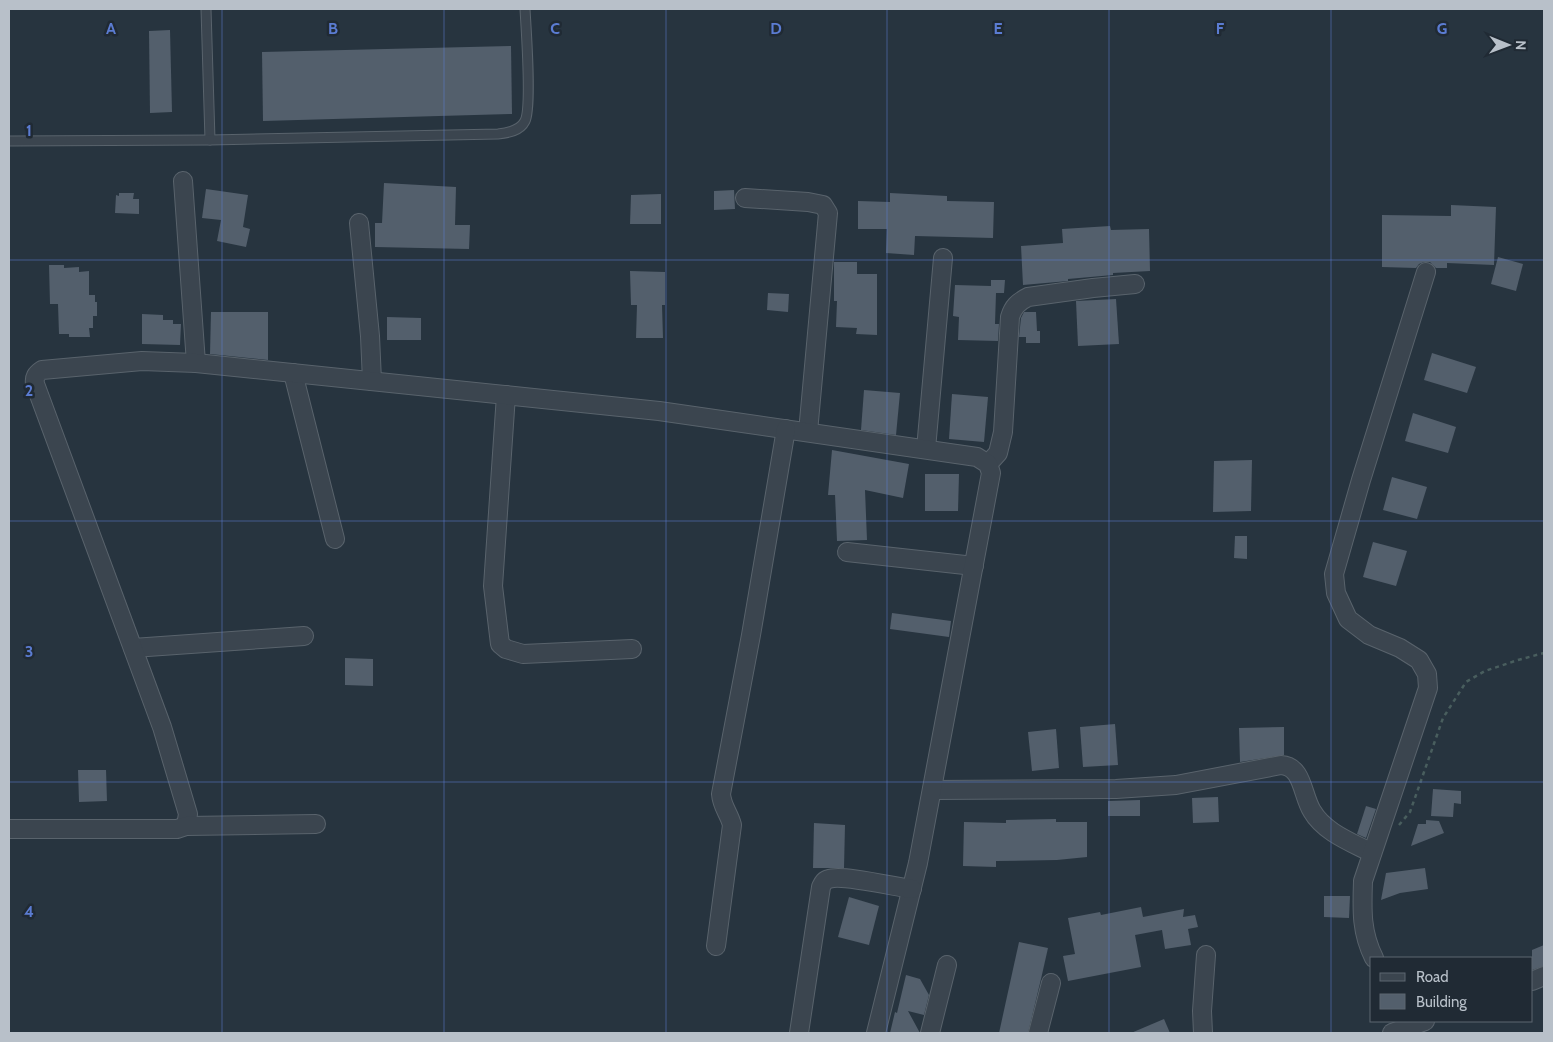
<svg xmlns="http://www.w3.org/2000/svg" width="1553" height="1042" font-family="Cabin,sans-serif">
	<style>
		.building { fill: #535f6c }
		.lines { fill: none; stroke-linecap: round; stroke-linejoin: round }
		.lane-casing { stroke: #59636c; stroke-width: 11 }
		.street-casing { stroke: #59636c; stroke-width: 20 }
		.path { stroke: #495e5e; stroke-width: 2.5; stroke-dasharray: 4 4; stroke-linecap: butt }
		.lane { stroke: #3b454f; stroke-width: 9 }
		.street { stroke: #3b454f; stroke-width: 18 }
		.grid { fill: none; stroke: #5b7cd2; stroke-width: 1; stroke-opacity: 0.55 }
		.grid-label { font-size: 16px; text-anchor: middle; font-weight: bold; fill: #5b7cd2; stroke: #202a34; stroke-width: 5; stroke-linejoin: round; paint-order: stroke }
	</style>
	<rect width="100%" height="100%" fill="#27343f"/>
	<g class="building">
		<path d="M170 30 172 112 150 113 149 31Z"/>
		<path d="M511 46 512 114 263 121 262 52Z"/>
		<path d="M384 183 456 187 455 225H470L469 249 375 247V223H382Z"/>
		<path d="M206 189 248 195 243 227 250 229 246 247 217 241 221 220 202 218Z"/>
		<path d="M734 190 735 209 714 210V191Z"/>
		<path d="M119 193H134L133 199H139V214L115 213 116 195 119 196Z"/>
		<path d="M890 193 947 196V201L994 202 993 238 915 236 914 255 886 253 887 229H858V201L890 202Z"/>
		<path d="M661 194V224H630L631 195Z"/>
		<path d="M1451 205 1496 207 1494 265 1447 263V268H1436L1430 262H1424L1419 264 1416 268 1382 267V215L1451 216Z"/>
		<path d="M1110 226 1111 230 1149 229 1150 271 1113 273V275L1068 279V281L1023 285 1021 246 1063 243 1062 229Z"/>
		<path d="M1498 257 1523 264 1516 291 1491 284Z"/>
		<path d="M834 262H857V274H877V335L856 334 857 328 836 327 837 301H834Z"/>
		<path d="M49 265H64V268L79 267V272L89 271V295H95V302H97V316H93V328H89L90 337H69V334H59L58 304H50Z"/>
		<path d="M630 271 665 272V305H662L663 338H636L637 305H631Z"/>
		<path d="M991 280H1005L1004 293H996L995 324H999L998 341 958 340 959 317 953 316 955 285 991 286Z"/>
		<path d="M768 293 789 294 788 312 767 310Z"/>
		<path d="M1116 299 1119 344 1078 346 1076 301Z"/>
		<path d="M211 312H268V360L210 354Z"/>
		<path d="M1024 312H1036L1037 331H1040V343H1026V337H1019L1021 318Z"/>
		<path d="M142 314 163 315V320H173V324H181L180 345 142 344Z"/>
		<path d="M387 317 421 318V340H387Z"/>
		<path d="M1432 353 1476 367 1467 393 1424 380Z"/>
		<path d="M864 390 900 393 896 435 861 430Z"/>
		<path d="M952 394 988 397 984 442 949 439Z"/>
		<path d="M1413 413 1456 427 1448 453 1405 441Z"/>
		<path d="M832 450 909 464 903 498 865 490 867 540 837 541 835 495H828Z"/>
		<path d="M1252 460 1251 511 1213 512 1214 461Z"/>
		<path d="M925 474H959L958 511H925Z"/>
		<path d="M1392 477 1427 487 1417 519 1383 510Z"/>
		<path d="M1235 536H1247V559L1234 558Z"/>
		<path d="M1373 542 1407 551 1396 586 1363 577Z"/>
		<path d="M892 613 951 621 949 637 890 629Z"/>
		<path d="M345 658 373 659V686L345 685Z"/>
		<path d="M1115 724 1118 765 1083 767 1080 727Z"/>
		<path d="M1284 727V755L1240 762 1239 728Z"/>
		<path d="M1056 729 1059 768 1032 771 1028 732Z"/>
		<path d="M78 770H106L107 801 79 802Z"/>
		<path d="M1433 789 1461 791V804L1454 803 1453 817 1431 816Z"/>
		<path d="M1218 797 1219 822 1193 823 1192 798Z"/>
		<path d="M1140 800V816H1108V801Z"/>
		<path d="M1366 806 1376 809 1366 838 1357 834Z"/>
		<path d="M1056 819V822H1087V857L1057 860 996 861V867L963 866 964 822 1006 823V820Z"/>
		<path d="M1426 820 1439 821 1444 833 1411 846 1418 824H1426Z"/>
		<path d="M814 823 845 825 844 868H813Z"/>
		<path d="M1425 868 1428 889 1400 893 1381 900 1386 873Z"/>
		<path d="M1324 896H1350L1349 918 1324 917Z"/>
		<path d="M849 897 879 906 869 945 838 937Z"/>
		<path d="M1141 907 1143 917 1184 909 1183 917 1195 915 1198 927 1188 929 1191 945 1165 949 1162 930 1135 935 1141 967 1068 981 1063 956 1075 954 1068 918 1100 912 1101 915Z"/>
		<path d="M1019 942 1048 948 1041 979 1028 1033H999Z"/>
		<path d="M1544 945V966L1532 970V950Z"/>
		<path d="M906 975 920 979 929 995 924 1015 908 1011 920 1033H890L895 1012 897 1013Z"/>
		<path d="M1164 1019 1170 1033H1131Z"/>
	</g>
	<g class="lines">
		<defs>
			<g id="lane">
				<path d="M206 9 210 140"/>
				<path d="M9 141 210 140 498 134C508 133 520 131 525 121 532 107 526 28 525 9"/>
			</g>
			<g id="street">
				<path d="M183 181 196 363"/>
				<path d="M745 198 808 202 823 205 828 213 808 432"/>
				<path d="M359 223 370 336 372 381"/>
				<path d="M293 373 335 539"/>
				<path d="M506 395 493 586 500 644 506 649 523 654 632 649"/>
				<path d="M926 449 943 258"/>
				<path d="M988 464 998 453 1003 432 1010 317C1013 307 1018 302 1028 297L1093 288 1135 284"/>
				<path d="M847 552 974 566"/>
				<path d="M133 648 304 636"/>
				<path d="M932 790 1116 789 1176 785 1281 765C1303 766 1302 795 1312 811 1324 832 1351 842 1372 853"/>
				<path d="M186 826 188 814 162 727 35 384C34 377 36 374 42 370L142 361 196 363 659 411 977 457 988 464 991 473 918 863 876 1033"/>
				<path d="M9 829H177L186 826 316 824"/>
				<path d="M716 946 732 825C729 813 722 807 721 794L751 635 786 429"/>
				<path d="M1374 958C1361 932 1362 910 1363 881L1428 688 1427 674 1419 660 1400 648 1369 635 1348 619 1336 593 1334 574 1361 480 1426 272"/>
				<path d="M1532 981 1544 976"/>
				<path d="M799 1033 821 887C823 883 824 880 829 879 841 874 896 887 912 889"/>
				<path d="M930 1033 947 965"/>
				<path d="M1038 1033 1051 983"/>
				<path d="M1203 1033 1202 1011 1206 955"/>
				<path d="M1392 1033 1425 1021"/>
			</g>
		</defs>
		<use href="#lane" class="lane-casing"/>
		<use href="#street" class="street-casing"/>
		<path class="path" d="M1399 825 1410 812 1443 718 1466 682 1485 671 1518 660 1544 653"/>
		<use href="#lane" class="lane"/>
		<use href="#street" class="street"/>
	</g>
	<path class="grid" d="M222 9V1033M444 9V1033M666 9V1033M887 9V1033M1109 9V1033M1331 9V1033M9 260H1544M9 521H1544M9 782H1544"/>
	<g class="grid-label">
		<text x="111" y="34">A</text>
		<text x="333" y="34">B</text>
		<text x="555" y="34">C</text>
		<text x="776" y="34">D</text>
		<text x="998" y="34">E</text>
		<text x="1220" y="34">F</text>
		<text x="1442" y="34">G</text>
		<text x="29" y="136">1</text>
		<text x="29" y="396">2</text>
		<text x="29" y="657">3</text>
		<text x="29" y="917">4</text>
	</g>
	<rect width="1553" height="1042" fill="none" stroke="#b8c0c9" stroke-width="20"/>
	<rect x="1370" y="957" width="162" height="65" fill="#202a34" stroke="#5d6670"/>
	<rect x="1380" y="973" width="25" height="8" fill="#3b454f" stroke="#5d6670"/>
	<text x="1416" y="982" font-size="15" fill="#b8c0c9">Road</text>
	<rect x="1380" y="994" width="25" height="15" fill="#535f6c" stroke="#5d6670"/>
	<text x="1416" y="1007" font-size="15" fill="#b8c0c9">Building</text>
	<g transform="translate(1508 45) rotate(91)" stroke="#202a34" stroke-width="4" paint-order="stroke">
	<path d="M0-4L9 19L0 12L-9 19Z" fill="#b8c0c9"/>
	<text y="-8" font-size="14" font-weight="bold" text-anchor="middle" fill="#b8c0c9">N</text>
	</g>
</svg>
